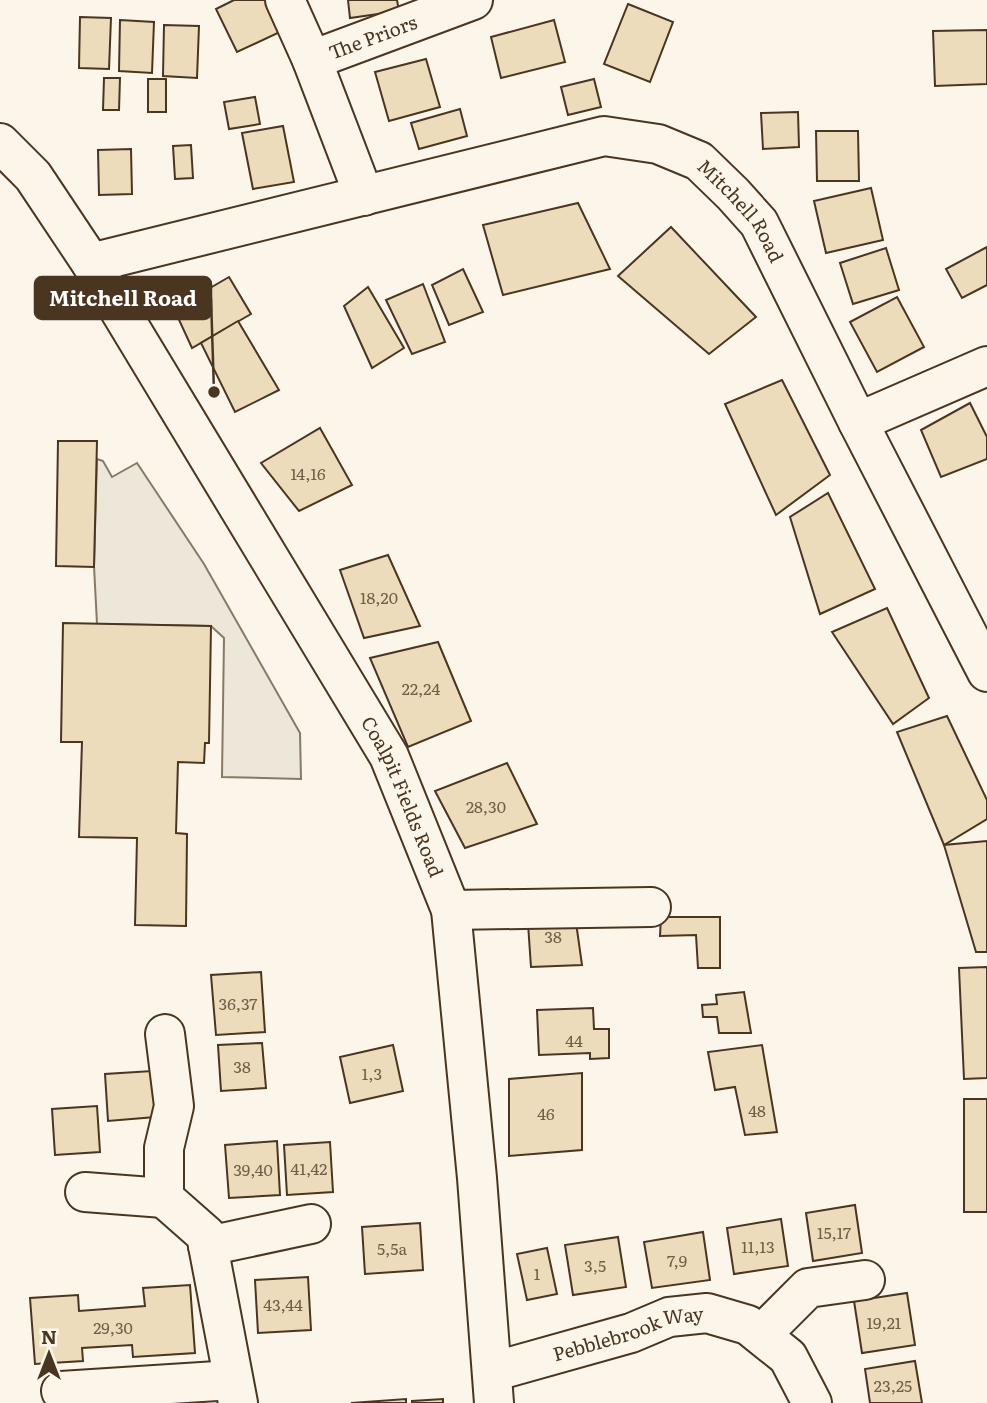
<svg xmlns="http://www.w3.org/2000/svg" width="987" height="1403" font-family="Literata,serif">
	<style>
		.parking { fill: #ede7d9; stroke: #887966; stroke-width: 2 }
		.building { fill: #ecdcbc; stroke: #4a3520; stroke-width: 2 }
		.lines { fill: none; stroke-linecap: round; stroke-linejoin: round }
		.minor-casing { stroke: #4a3520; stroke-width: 42 }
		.minor { stroke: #fbf6e9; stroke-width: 38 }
		.labels { text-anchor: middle; stroke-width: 5; stroke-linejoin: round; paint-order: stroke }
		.number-label { font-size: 16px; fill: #725f47 }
		.street-label { font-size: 19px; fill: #4a3520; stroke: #fbf6e9 }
		.leader { fill: none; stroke: #4a3520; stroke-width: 2.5 }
		.callout-dot { fill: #4a3520; stroke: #fbf6e9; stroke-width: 2.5 }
		.callout { fill: #4a3520; stroke: #4a3520; stroke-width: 2.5 }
		.callout-label { font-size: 21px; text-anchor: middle; font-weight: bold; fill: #fff }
	</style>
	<rect width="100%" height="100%" fill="#fbf6e9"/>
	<path class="parking" d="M97 459 103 461 112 477 137 463 204 564 300 733 301 779 222 777 224 638 211 626 97 624 94 566Z"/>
	<g class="building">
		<path d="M234 0H267L282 31 237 52 216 9Z"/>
		<path d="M348 0H397L399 11 350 18Z"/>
		<path d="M628 4 673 22 650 82 604 64Z"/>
		<path d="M80 17 111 18 109 69 79 68Z"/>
		<path d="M120 20 154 22 152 73 119 71Z"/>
		<path d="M554 20 565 62 501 78 491 37Z"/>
		<path d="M164 25 199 26 197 78 163 76Z"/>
		<path d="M987 30V84L935 86 933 31Z"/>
		<path d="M426 59 440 107 389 121 375 72Z"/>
		<path d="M104 78H120L119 110H103Z"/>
		<rect x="148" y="79" width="18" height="33"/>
		<path d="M594 79 601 107 568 115 561 87Z"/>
		<path d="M255 97 260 124 229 129 224 102Z"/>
		<path d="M460 109 467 136 419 149 411 123Z"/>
		<path d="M798 112 799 147 763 149 761 113Z"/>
		<path d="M283 126 294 182 253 189 242 133Z"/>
		<path d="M816 131H858L859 181H817Z"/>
		<path d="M191 145 193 178 175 179 173 146Z"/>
		<path d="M131 149 132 194 99 195 98 150Z"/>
		<path d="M871 188 883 240 826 253 814 201Z"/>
		<path d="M578 203 610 269 503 295 483 225Z"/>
		<path d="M671 227 756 317 709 354 618 276Z"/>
		<path d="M987 247V285L962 298 946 269Z"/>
		<path d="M886 248 899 290 853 304 840 263Z"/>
		<path d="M463 269 483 312 449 325 432 285Z"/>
		<path d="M229 277 251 314 192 348 174 309Z"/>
		<path d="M423 284 445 342 412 354 386 300Z"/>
		<path d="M368 287 404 348 372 368 344 306Z"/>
		<path d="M897 297 924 347 877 372 850 322Z"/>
		<path d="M238 321 279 390 235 412 201 343Z"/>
		<path d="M782 380 830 475 776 515 725 404Z"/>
		<path d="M970 403 987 437V459L941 477 921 430Z"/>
		<path d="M320 428 352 485 299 511 261 463Z"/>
		<path d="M58 441H97L94 567 56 566Z"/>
		<path d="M828 493 875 589 820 614 790 517Z"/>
		<path d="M388 555 420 626 364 638 340 570Z"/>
		<path d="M887 608 929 698 893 724 832 632Z"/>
		<path d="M63 623 211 626 209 743H205L204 763 178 762 176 833 187 834 186 926 135 925 137 838 79 837 82 742H61Z"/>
		<path d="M438 642 471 721 408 747 370 658Z"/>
		<path d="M947 716 987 800V819L944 845 897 732Z"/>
		<path d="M507 763 537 824 465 848 435 791Z"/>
		<path d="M987 841V952H976L944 845Z"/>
		<path d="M574 908 582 965 531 967 527 909Z"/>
		<path d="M661 917H720V968H698L696 935 660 936Z"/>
		<path d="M987 967V1078L964 1079 959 968Z"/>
		<path d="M261 972 265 1032 216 1035 211 975Z"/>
		<path d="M744 992 751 1033H719L717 1017H703L702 1005 717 1004 716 995Z"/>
		<path d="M593 1008 594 1029H609V1058L590 1059V1053L539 1055 537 1010Z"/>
		<path d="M262 1043 266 1088 221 1091 218 1045Z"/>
		<path d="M393 1045 403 1091 350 1103 340 1057Z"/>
		<path d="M762 1045 777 1132 745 1135 735 1087 715 1090 708 1052Z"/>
		<path d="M152 1071 155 1117 108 1121 105 1074Z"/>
		<path d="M582 1073V1150L509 1156V1079Z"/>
		<rect x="964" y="1099" width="23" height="113"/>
		<path d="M97 1106 100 1152 55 1155 52 1109Z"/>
		<path d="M277 1141 280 1195 229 1198 225 1145Z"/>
		<path d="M330 1142 333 1192 287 1195 284 1145Z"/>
		<path d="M855 1205 862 1253 813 1261 806 1213Z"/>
		<path d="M781 1219 788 1266 734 1274 727 1228Z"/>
		<path d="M420 1223 423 1270 365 1274 362 1227Z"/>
		<path d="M703 1232 710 1280 652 1288 644 1242Z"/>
		<path d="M618 1237 626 1287 573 1295 565 1245Z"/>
		<path d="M547 1248 557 1294 527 1300 517 1254Z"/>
		<path d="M308 1277 311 1330 258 1333 255 1280Z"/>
		<path d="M190 1285 195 1353 133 1357 132 1345 82 1348 83 1361 35 1364 30 1298 78 1295 79 1311 145 1306 143 1288Z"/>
		<path d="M907 1293 915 1345 862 1353 854 1301Z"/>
		<path d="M915 1361 922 1403H870L865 1369Z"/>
		<path d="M406 1399V1403H351Z"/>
		<path d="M443 1399V1403H412V1401Z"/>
	</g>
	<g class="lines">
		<defs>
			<g id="minor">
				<path d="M285 0 312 60 364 196"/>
				<path id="s1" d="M312 60 473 0"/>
				<path id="s2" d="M0 143 33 176 91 263 389 756 451 910 477 1178 494 1403"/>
				<path id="s3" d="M91 263 604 136 658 144 699 161 733 194 759 223 858 422 987 672"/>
				<path d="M858 422 987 366"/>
				<path d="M451 910 651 907"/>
				<path d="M165 1034 174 1106 164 1148V1198L206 1235 238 1403"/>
				<path d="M85 1192 164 1198"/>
				<path d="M208 1246 311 1224"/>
				<path d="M761 1335 808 1288 865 1280"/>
				<path id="s4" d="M492 1372 631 1333 669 1317 707 1313 748 1325 788 1357 812 1403"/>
				<path d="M61 1391 233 1380"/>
			</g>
		</defs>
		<use href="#minor" class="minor-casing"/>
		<use href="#minor" class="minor"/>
	</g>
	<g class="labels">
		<g class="number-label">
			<text x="308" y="480">14,16</text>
			<text x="379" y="604">18,20</text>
			<text x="421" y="695">22,24</text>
			<text x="486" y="813">28,30</text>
			<text x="553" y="943">38</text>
			<text x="238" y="1010">36,37</text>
			<text x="574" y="1047">44</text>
			<text x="242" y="1073">38</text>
			<text x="372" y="1080">1,3</text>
			<text x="757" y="1117">48</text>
			<text x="546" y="1120">46</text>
			<text x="309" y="1175">41,42</text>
			<text x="253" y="1176">39,40</text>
			<text x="834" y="1239">15,17</text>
			<text x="758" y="1253">11,13</text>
			<text x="392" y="1255">5,5a</text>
			<text x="677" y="1267">7,9</text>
			<text x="595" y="1272">3,5</text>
			<text x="537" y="1280">1</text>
			<text x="283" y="1311">43,44</text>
			<text x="884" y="1329">19,21</text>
			<text x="113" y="1334">29,30</text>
			<text x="893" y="1392">23,25</text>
		</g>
		<g class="street-label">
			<text dy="7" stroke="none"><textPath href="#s1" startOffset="65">The Priors</textPath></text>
			<text dy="7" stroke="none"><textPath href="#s3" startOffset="693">Mitchell Road</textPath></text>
			<text dy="7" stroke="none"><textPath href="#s2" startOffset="770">Coalpit Fields Road</textPath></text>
			<text dy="7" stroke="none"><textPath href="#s4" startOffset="142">Pebblebrook Way</textPath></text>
		</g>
	</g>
	<path class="leader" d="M214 392L211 298"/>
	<circle class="callout-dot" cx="214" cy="392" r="7"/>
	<rect class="callout" x="35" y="277" width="176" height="42" rx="7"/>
	<g class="callout-label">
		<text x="123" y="306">Mitchell Road</text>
	</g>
	<g transform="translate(49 1354)" stroke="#fbf6e9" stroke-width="5" paint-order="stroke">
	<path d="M0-5L12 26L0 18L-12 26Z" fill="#4a3520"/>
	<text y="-10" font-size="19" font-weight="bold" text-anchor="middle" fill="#4a3520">N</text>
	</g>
</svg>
